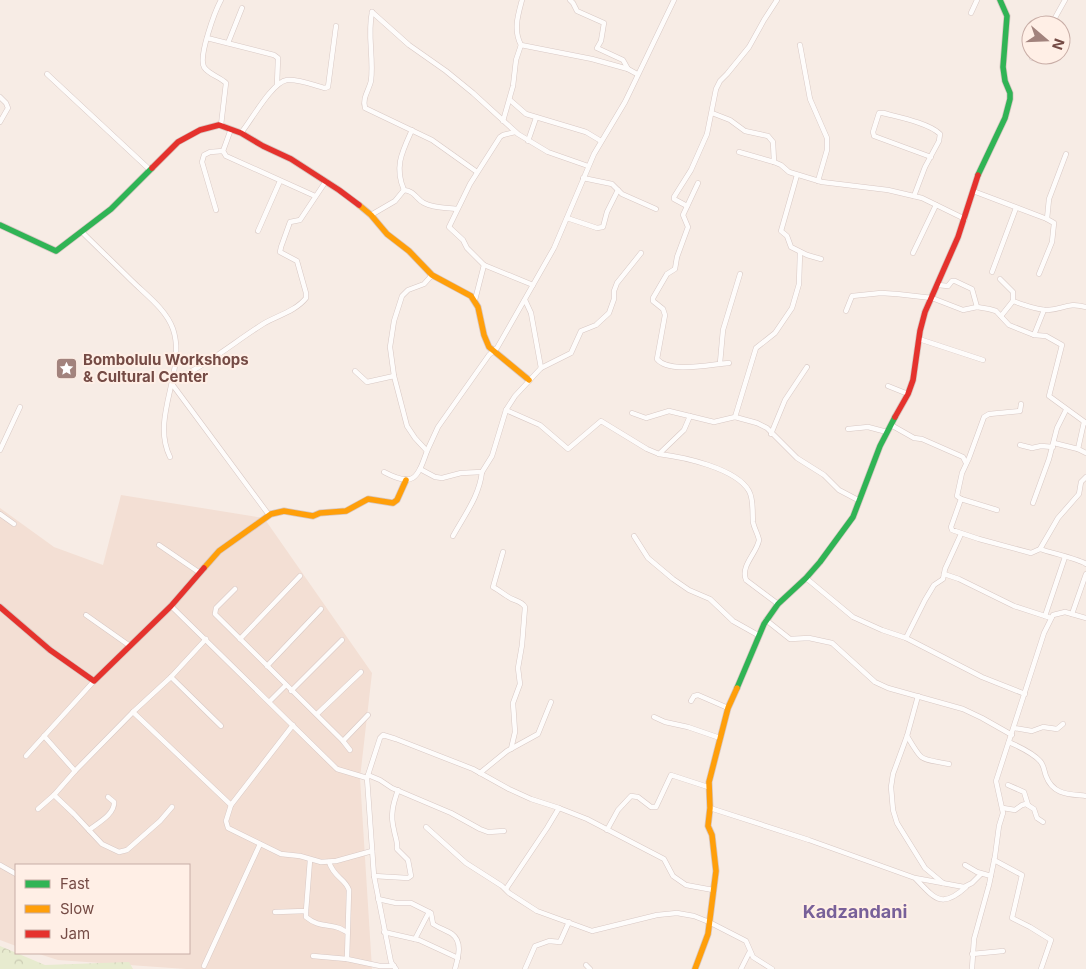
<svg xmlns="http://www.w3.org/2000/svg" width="1086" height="969" font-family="Inter,sans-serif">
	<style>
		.residential { fill: #f3dfd4 }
		.park { fill: url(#park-crowns) }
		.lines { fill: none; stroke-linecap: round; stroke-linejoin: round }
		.street-casing { stroke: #d8c8c4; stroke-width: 5.5 }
		.fast-casing { stroke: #d7c7c2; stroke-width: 7 }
		.slow-casing { stroke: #d7c7c2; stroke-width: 7 }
		.jam-casing { stroke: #d7c7c2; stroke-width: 7 }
		.street { stroke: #fefcfb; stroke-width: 4.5 }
		.fast { stroke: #30b455; stroke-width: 5.5 }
		.slow { stroke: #ff9f0a; stroke-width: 5.5 }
		.jam { stroke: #e5322d; stroke-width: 5.5 }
		.labels { text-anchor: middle; stroke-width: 4; stroke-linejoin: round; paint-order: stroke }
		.poi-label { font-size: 15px; font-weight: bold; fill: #754b45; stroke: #ffefe6; text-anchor: start }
		.quarter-label { font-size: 18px; font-weight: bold; fill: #786099; stroke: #ffefe6 }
	</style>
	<defs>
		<pattern id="park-crowns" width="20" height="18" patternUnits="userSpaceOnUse" patternTransform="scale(1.25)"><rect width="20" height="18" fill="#e7ebcf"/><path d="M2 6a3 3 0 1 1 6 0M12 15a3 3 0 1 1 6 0" fill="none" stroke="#cacbb3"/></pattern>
	</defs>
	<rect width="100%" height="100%" fill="#f7ece5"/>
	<path class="residential" d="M121 495 264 518 372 673 360 778 372 969H186L58 960 36 953H189V865H16V946L0 940V508L54 547 103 565Z"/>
	<path class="park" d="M0 946 45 965 129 962 133 969H0Z"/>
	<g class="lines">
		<defs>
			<g id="street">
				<path d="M221 0C215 11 198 57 204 67 208 74 220 77 226 83L221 125"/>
				<path d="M570 0 573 3 577 11 604 23 601 41 597 48 623 60 628 69"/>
				<path d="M372 12 409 45 446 71 473 93 518 134 548 152 588 166"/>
				<path d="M372 12C367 35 374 58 371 81 369 90 362 98 365 108L432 140 477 172"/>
				<path d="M971 13 977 0"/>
				<path d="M1051 25 1065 0"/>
				<path d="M207 38 274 55 278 58 277 85"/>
				<path d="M228 43 242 8"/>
				<path d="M521 45C513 30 518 15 522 0"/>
				<path d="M800 45 810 99 827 138V150L818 181"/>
				<path d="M1032 58 1034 55"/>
				<path d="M47 74 149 169"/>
				<path d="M0 97 6 103 8 108 0 122"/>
				<path d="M510 100 526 114 586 132 601 141"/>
				<path d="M712 113 730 120 745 131 768 136 773 142 774 162"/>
				<path d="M503 121 513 86 516 60 521 45 592 59 628 69 637 74"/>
				<path d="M231 129 223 151 226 156 315 196"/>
				<path d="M515 132 503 135 500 137 470 184 449 227 463 240 467 248 484 265 533 285"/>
				<path d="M241 133C251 121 272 82 287 80 300 79 313 85 325 88L328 87 336 26"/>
				<path d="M528 141 536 118"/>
				<path d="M739 152 774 162 781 165 789 172 822 182 888 190 922 198 965 219"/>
				<path d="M797 175 781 231 787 236 791 247 807 255 821 259"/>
				<path d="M583 178 612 184 622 194 656 209"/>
				<path d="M698 183 683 215 688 227 677 257 675 269 667 274 653 298V301L663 309 665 315 657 359C669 374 712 364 729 363"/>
				<path d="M404 190C394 167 402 152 412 130"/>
				<path d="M404 190C415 191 416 199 424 203 436 209 446 207 457 209"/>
				<path d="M973 191 1047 219 1054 223 1052 242 1039 274"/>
				<path d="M914 196 925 167 939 141 940 134C929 123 898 117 883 113H879L873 132 874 136 931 157"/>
				<path d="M687 206 674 199V197L691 170 707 134 716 89 720 81 727 74 749 47 764 20 777 0"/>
				<path d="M216 210 202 162 204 155 210 152 223 151"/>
				<path d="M371 215 395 201 404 190"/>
				<path d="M567 218 597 228 603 227 607 212 618 190"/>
				<path d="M1047 219 1049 199 1066 154"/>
				<path d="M258 231 280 181"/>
				<path d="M82 232C98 248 115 264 131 280 145 294 166 309 173 329 187 371 150 417 170 457"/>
				<path d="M913 253 936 205"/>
				<path d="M992 272 1016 208"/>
				<path d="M1000 279 1013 292V301C1021 304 1039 310 1048 310 1064 309 1068 302 1086 307"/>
				<path d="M938 285 948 286 952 281H955L972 289 977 307"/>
				<path d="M475 300 484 265"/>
				<path d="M525 300 531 313 541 368"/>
				<path d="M846 311 852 296 881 293 897 294 932 298 963 310 977 307 989 309 996 311 1009 325 1034 335 1046 336 1062 345 1049 396 1086 423"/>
				<path d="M1001 316 1013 301"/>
				<path d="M1034 335 1044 310"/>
				<path d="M919 339 983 360"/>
				<path d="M720 363 723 330 740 274"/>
				<path d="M355 371 367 382 394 376"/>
				<path d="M173 380C205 367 233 343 263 324 276 316 296 311 306 298V293L297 261 280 252 281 247 290 222 300 220 326 181"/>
				<path d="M172 384 269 515"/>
				<path d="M888 386 908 394"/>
				<path d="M1021 404 1020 411 989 414 984 417 969 458 962 473 957 496 961 499 951 527 952 530 979 539 1031 553 1040 549 1058 518 1079 494 1081 482 1086 477"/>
				<path d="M506 410 540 425 568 449 601 421 647 449 659 454 684 430 690 416"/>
				<path d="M632 413 646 418 669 411 714 422 735 417 757 423 767 428 797 458 824 475 839 490 858 500"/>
				<path d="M735 417 756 348 775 333 792 308 799 284 800 252"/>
				<path d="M1084 422 1078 449 1086 453"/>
				<path d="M891 425 914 438 922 439 963 457 966 463"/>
				<path d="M848 429 868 427 887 432"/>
				<path d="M771 434 785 400 807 367"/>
				<path d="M1054 443 1078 449"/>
				<path d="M1020 445 1032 448 1041 446 1053 447"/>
				<path d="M0 450 20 407"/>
				<path d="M427 451 438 427 489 355 497 348 554 248 594 154 625 102 674 0"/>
				<path d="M659 454C683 457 736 468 749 491 754 500 752 512 753 522 754 528 758 534 759 540 757 553 740 566 746 580L778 604"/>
				<path d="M420 469 435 477 442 478 461 473 482 472 492 456 506 410 515 396 541 368 571 353 581 331 596 325 609 313 614 299V291L617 283 641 253"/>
				<path d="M384 472C413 487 417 480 427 451L415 438 407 426 394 376 390 347 394 321 402 296 408 290 424 284 432 275"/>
				<path d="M961 499 997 510"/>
				<path d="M1033 503 1049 459 1057 428 1066 410"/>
				<path d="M0 514 14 524"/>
				<path d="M453 536C465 514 479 497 482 472"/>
				<path d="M634 536 648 558 673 579 689 590 710 599 733 621 758 635"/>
				<path d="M159 545 200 573"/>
				<path d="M1040 549C1051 553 1079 559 1086 564"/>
				<path d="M503 552 493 587C499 590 502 593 507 596 513 601 521 600 525 607L522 645 518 668 520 684 513 703 515 732 511 749"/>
				<path d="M944 574 959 579 1014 606 1051 618"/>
				<path d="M806 578 853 617 882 630 906 638 982 677 1025 694"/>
				<path d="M235 589 216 608 215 614 343 741 350 750"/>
				<path d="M171 606 337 769 367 778 374 876 391 962 396 969"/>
				<path d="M1072 614 1086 574"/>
				<path d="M86 615 130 646"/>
				<path d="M1045 616 1065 557"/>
				<path d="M766 620 790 639 809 638 832 643 875 682 888 688 963 709 982 718 1012 735"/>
				<path d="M906 638 925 600 934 585 943 579 945 569 961 534"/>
				<path d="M240 639 300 576"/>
				<path d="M267 666 321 609"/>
				<path d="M171 677 221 726"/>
				<path d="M291 691 342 640"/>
				<path d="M918 696 907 736 893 774 891 787 893 810 897 823 925 868 943 883"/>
				<path d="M270 701 286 685"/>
				<path d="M691 701 694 696 698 695 728 708"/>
				<path d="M133 712 231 805 293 725"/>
				<path d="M317 714 361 672"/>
				<path d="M654 717 665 722 688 727 720 738"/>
				<path d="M1014 728 1032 731 1043 727 1057 729 1063 724"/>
				<path d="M44 736 75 771"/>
				<path d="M907 736C923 763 919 758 949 764"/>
				<path d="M343 741 368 715"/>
				<path d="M1009 742C1019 747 1032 752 1040 761 1044 765 1044 771 1046 776 1053 795 1069 794 1086 796"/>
				<path d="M26 756 94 681"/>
				<path d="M480 773 507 751 538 734 551 702"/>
				<path d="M368 775 380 780 392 788 451 813 480 829 488 832 504 831"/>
				<path d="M367 778 380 738 383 735 396 739 473 769 509 789 531 799 559 808 587 819 664 859 673 876 686 885 713 890"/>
				<path d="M1008 785 1024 792 1028 805"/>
				<path d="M231 805 226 821 228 828 281 854 300 856 321 862 336 861 372 851"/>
				<path d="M172 807 160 821 127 850 119 852 102 844 74 814 54 795 75 771 133 712 171 677 206 639"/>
				<path d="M710 808 809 840 915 878 964 887 972 883 981 874"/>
				<path d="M1003 808 1015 810 1022 805 1026 804 1034 809 1037 818 1043 822"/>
				<path d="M38 809 54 795"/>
				<path d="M426 827 466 863 502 886 509 893 537 911 592 931 657 915 677 913 694 916 709 922 746 941 753 957 772 969"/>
				<path d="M89 830C98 823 115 814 114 802L108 797"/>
				<path d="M607 830 618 810 631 796 638 797 651 807H656L671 775 708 787"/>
				<path d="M994 860 1022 875 1012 918 1030 927 1051 940 1041 969"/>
				<path d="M329 862C334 878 345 878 349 890L347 959"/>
				<path d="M0 865 16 874"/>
				<path d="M965 865 977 872 991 876"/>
				<path d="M374 876 408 878 411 876 408 860 397 849C398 842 395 837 394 830 390 815 393 804 398 790"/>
				<path d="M916 879C935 899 942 909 966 887"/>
				<path d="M506 889 547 828 559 808"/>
				<path d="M378 899 396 903H411L431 913 433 924C439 928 446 930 452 934 463 942 458 958 455 969"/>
				<path d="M306 911V917C318 927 327 924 339 928 342 929 344 931 347 932"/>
				<path d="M275 912 306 911 310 860"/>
				<path d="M384 932 419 940 458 958"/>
				<path d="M415 939 429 912"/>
				<path d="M972 954 1003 951"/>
				<path d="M313 956 347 959 380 966H394"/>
				<path d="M586 965 590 969"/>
				<path d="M204 966 260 844"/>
				<path d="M525 969 535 946 549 941 560 942 569 922"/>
				<path d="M741 969 749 953"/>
				<path d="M972 969 974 939 989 885 995 856 999 826 1003 813 996 781 1044 633 1053 615 1065 612 1086 618"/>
			</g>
			<g id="fast">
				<path d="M978 175 1005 118 1010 99V93L1005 81 1003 67 1007 16 1000 0"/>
				<path d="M0 225 56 251 111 209 152 168"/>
				<path d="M737 688 764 624 778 604 806 578 820 562 853 517 880 446 895 417"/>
			</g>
			<g id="slow">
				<path d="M359 205 371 215 387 234 409 251 432 275 471 296 478 307 484 335 489 347 529 380"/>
				<path d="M204 568 219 551 271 514 284 511 313 516 320 513 346 511 368 499 393 503 397 500 406 480"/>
				<path d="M695 969 708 934 716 871 712 835 708 826 710 808 709 782 728 708 737 688"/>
			</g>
			<g id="jam">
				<path d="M152 168 178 142 200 130 219 125 241 133 263 146 291 159 339 190 359 205"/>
				<path d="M895 417 908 394 913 380 920 331 925 312 958 237 978 175"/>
				<path d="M0 607 50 650 94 681 171 606 204 568"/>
			</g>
		</defs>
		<use href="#street" class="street-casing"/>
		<use href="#fast" class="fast-casing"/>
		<use href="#slow" class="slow-casing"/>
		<use href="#jam" class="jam-casing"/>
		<use href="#street" class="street"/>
		<use href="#fast" class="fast"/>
		<use href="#slow" class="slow"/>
		<use href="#jam" class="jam"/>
	</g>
	<defs>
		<symbol id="sight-square" viewBox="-11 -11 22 22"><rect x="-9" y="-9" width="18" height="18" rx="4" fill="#a2837d" stroke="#ffefe6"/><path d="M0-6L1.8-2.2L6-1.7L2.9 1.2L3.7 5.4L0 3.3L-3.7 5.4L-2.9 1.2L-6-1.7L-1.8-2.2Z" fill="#fff"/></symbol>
	</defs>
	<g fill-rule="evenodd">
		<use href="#sight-square" x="54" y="356" width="25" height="25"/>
	</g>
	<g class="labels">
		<g class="poi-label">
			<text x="83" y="365">Bombolulu Workshops<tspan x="83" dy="17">&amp; Cultural Center</tspan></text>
		</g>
		<g class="quarter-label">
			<text x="855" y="918">Kadzandani</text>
		</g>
	</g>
	<rect x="15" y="864" width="175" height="90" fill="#ffefe6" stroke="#c8ada6"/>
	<rect x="25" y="880" width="25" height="8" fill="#30b455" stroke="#c8ada6"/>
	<text x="60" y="889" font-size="15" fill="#754b45">Fast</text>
	<rect x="25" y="905" width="25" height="8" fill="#ff9f0a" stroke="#c8ada6"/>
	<text x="60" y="914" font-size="15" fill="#754b45">Slow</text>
	<rect x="25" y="930" width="25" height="8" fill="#e5322d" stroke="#c8ada6"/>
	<text x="60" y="939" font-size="15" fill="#754b45">Jam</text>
	<g transform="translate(1046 40) rotate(109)"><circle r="24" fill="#ffefe6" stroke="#c8ada6"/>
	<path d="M0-4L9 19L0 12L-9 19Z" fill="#a2837d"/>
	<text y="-8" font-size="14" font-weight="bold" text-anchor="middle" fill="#754b45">N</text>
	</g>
</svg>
